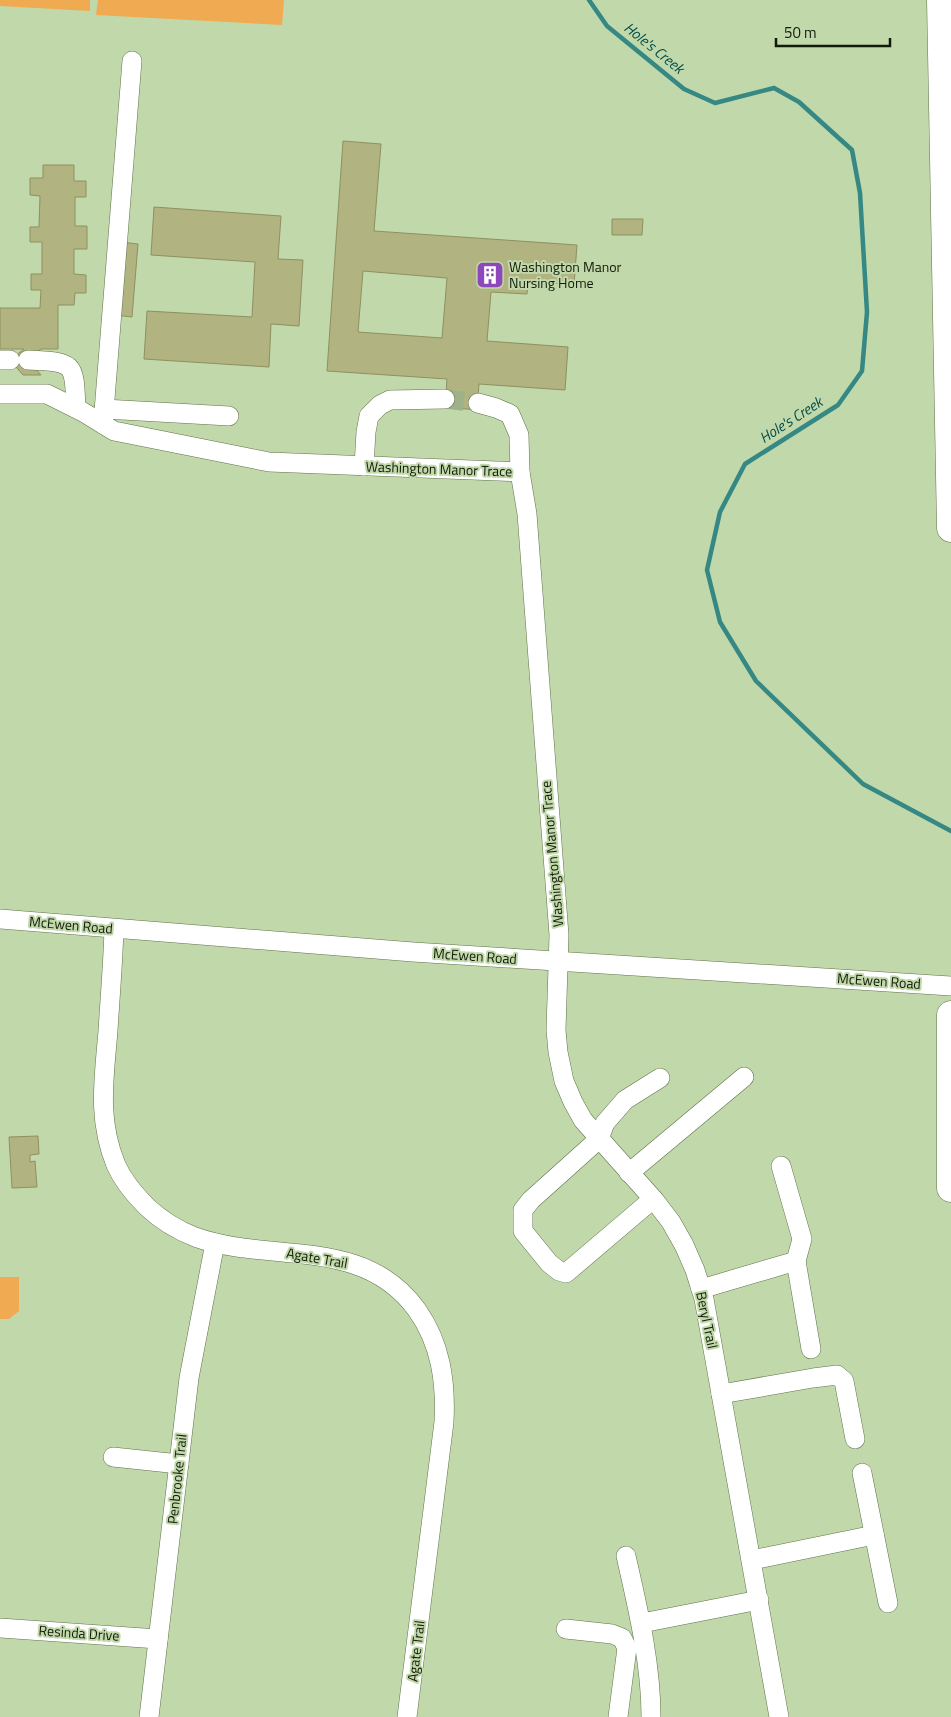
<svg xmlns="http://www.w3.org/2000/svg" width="951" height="1717" font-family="'Titillium Web',sans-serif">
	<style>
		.green { fill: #efaa52 }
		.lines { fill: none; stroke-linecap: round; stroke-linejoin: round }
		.stream { stroke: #358883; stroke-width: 4.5 }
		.building { fill: #b1b381; stroke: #8e905f; fill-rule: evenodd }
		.minor-tunnel { stroke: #9eb28a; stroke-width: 19; stroke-dasharray: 19 9; stroke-linecap: butt }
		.minor-casing { stroke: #5f7349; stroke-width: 20 }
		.highway-casing { stroke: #5f7349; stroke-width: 29 }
		.minor { stroke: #fff; stroke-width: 19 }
		.highway { stroke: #fff; stroke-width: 28 }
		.labels { text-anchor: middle; stroke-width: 4; stroke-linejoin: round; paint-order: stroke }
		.poi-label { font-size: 14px; fill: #121a09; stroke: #c1d8aa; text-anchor: start }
		.street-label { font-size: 14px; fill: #121a09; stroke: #c1d8aa }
		.water-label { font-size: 15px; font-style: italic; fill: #014d4a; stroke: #c1d8aa }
	</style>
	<rect width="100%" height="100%" fill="#c1d8aa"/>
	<g class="green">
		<path d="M0 0H90V11L0 6Z"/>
		<path d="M98 0H284L282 25 96 15Z"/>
		<path d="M0 1277H19V1311L9 1319H0Z"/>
	</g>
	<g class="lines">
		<path class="stream" d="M589 0 607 26 684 89 715 103 774 88 799 102 852 150 860 193 867 312 862 371 838 405 745 464 720 512 707 570 720 622 756 681 863 784 951 831"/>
	</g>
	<g class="building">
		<path d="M343 141 381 144 374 231 577 245 574 285 528 281 527 294 491 292 487 341 568 347 565 390 479 384 477 410 445 407 447 379 327 371ZM363 271 447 278 442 338 358 332Z"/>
		<path d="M43 165H74V181H86V197H75V226H87V249H74V274L86 275V293H75L74 305H58V349H41L28 360 41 375H23L10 360 24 349H0V308H40L41 290H31V274H42V242H30V227H39L40 196 30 195V178H43Z"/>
		<path d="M154 207 281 216 278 259 303 260 299 326 271 324 269 367 144 359 147 311 252 317 255 262 151 255Z"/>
		<path d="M612 219H643L642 235H612Z"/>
		<path d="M121 242 138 244 132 317 115 315Z"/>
		<path d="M38 1136 39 1154 30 1155V1162L35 1161 37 1187 12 1188 9 1137Z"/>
	</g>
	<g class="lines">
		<path class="minor-tunnel" d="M445 399 478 403"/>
		<defs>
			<g id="minor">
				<path d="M0 360H10"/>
				<path d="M28 360C75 362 74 362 76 408"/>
				<path d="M0 394H47L83 412 114 431 269 462 520 472"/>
				<path d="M478 403 496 408 510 414 519 435 520 472 527 514 559 935 556 1030 558 1052 564 1081 573 1102 583 1120 655 1201 671 1222 684 1245 695 1270 704 1299 779 1717"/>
				<path d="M104 409 229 416"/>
				<path d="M103 424 132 61"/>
				<path d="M364 466 366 432 369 416 380 405 390 400 445 399"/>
				<path d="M0 919 413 952 951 986"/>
				<path d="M114 929C113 963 110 997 108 1031 104 1079 97 1119 116 1165 123 1181 135 1195 147 1207 161 1220 177 1230 195 1237 270 1264 363 1235 417 1310 441 1344 446 1382 444 1422L407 1717"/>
				<path d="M781 1166 802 1239 796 1261"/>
				<path d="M629 1173 744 1077"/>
				<path d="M653 1199 566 1273 559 1271 549 1263 523 1231V1210L531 1200 599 1139 605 1123 625 1100 660 1078"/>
				<path d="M701 1289 796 1261 811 1349"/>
				<path d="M721 1394 813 1378 837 1375 844 1381 855 1439"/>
				<path d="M113 1457 179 1464"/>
				<path d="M862 1473 888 1603"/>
				<path d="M626 1556C638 1609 651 1663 651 1717"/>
				<path d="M752 1560 874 1535"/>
				<path d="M642 1623 759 1600"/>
				<path d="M0 1628 158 1639"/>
				<path d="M566 1629 612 1634 622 1638 627 1648 618 1717"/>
				<path d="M149 1717 189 1378 215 1243"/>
			</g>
			<g id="highway">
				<path d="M941 0 951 528"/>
				<path d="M951 1015V1188"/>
			</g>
		</defs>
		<use href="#minor" class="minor-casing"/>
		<use href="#highway" class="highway-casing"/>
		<use href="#minor" class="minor"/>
		<use href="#highway" class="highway"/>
	</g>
	<defs>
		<symbol id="building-square" viewBox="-11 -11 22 22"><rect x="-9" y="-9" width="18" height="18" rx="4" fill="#8e47bb" stroke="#c1d8aa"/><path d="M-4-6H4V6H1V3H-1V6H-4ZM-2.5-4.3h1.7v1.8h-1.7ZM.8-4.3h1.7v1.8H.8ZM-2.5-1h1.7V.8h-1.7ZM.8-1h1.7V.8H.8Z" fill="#fff"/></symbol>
	</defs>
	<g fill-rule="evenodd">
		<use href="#building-square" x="474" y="259" width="32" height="32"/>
	</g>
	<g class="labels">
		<g class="poi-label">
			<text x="509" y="272">Washington Manor<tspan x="509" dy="16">Nursing Home</tspan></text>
		</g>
		<g class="street-label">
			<text transform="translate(439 469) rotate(2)" y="5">Washington Manor Trace</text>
			<text transform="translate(552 854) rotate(-95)" y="5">Washington Manor Trace</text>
			<text transform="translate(71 925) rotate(5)" y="5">McEwen Road</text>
			<text transform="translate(475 956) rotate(4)" y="5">McEwen Road</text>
			<text transform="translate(879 981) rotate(4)" y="5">McEwen Road</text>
			<text transform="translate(317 1258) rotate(10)" y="5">Agate Trail</text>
			<text transform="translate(707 1320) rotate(78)" y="5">Beryl Trail</text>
			<text transform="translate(177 1479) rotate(-84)" y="5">Penbrooke Trail</text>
			<text transform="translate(79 1633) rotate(4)" y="5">Resinda Drive</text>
			<text transform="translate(416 1651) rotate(-83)" y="5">Agate Trail</text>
		</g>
		<g class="water-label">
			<text transform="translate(654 48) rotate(39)" y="5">Hole's Creek</text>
			<text transform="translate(791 420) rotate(-33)" y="5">Hole's Creek</text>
		</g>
	</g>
	<path d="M776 38v8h114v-8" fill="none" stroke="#121a09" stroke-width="2.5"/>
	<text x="784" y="38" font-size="15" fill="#121a09" stroke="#c1d8aa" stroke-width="4" paint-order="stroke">50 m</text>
</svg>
